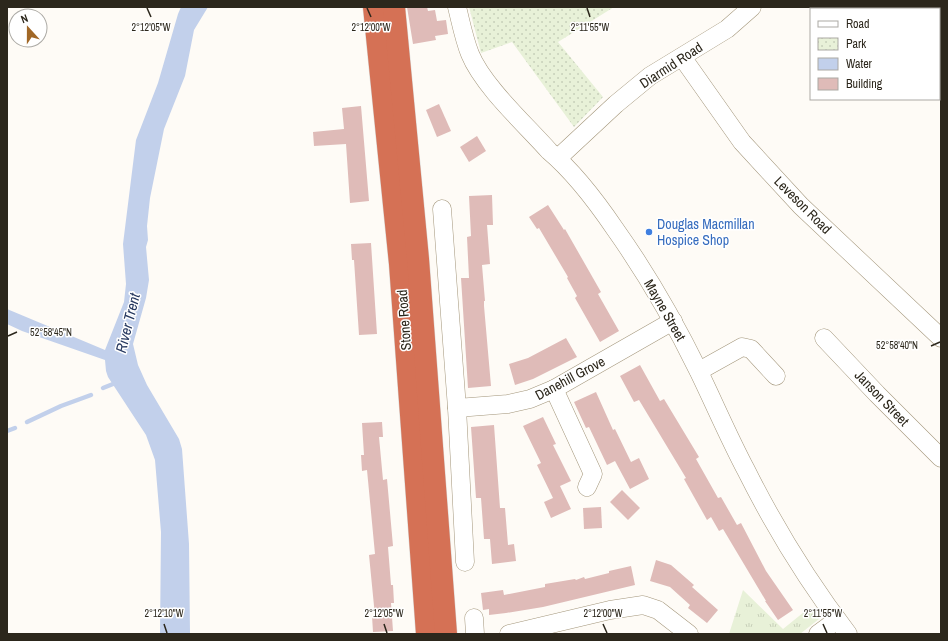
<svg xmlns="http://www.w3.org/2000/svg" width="948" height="641" font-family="'Archivo Narrow',sans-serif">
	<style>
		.grass { fill: url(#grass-tufts) }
		.park { fill: url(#park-dots) }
		.water { fill: #c2d0eb }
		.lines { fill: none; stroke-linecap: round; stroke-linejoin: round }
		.stream { stroke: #c2d0eb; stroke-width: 4.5 }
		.building { fill: #dfbbb8 }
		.minor-casing { stroke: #a3967b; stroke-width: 19 }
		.highway-casing { stroke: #d9d8d6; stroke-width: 23 }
		.minor { stroke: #fff; stroke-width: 18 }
		.highway { stroke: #d57155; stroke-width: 22 }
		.ticks { fill: none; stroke: #2c271c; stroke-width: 1.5 }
		.shop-dot { fill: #3f7fe0; stroke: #fff; stroke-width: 1.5 }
		.labels { text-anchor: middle; stroke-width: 3; stroke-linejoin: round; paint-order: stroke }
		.street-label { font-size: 14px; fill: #2c271c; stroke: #fff }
		.shop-label { font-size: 14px; fill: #366cbe; stroke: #fff; text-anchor: start }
		.water-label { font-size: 15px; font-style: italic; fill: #273960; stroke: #fff }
		.ticks-label { font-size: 10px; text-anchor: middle; fill: #2c271c; stroke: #fff; stroke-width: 3; stroke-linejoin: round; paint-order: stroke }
	</style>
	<defs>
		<pattern id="grass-tufts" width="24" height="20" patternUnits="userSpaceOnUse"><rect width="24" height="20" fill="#e8f1d8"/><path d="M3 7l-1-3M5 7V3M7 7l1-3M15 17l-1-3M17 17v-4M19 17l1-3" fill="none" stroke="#c7cfb9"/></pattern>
		<pattern id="park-dots" width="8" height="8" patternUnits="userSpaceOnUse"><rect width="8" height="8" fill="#e8f1d8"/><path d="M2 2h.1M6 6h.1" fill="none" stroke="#c7cfb9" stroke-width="1.8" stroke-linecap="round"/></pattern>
	</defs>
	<rect width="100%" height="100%" fill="#fefbf6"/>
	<path class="grass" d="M743 590 783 629 809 608 819 619 800 634H729Z"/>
	<path class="park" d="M469 7H614L558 42 603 97 574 127 512 42 481 53Z"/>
	<path class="water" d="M181 7H208L194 30 185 76 164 129 150 198 147 226 148 240 146 247 149 280 146 298 133 344 138 365 147 385 179 439 182 449 189 544 190 634H160L161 532 155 460 146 435 108 377 106 371 105 360 22 331 7 324V309L105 350 124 302 126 284 123 244 136 140 158 83 178 14Z"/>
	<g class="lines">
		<g class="stream">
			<path d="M103 388 118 382"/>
			<path d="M27 422 61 406 91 395"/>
			<path d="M7 431 15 428"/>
		</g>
	</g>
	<g class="building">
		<path d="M407 7H427L428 11 435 10 437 21 446 20 448 34 435 36 436 40 413 44Z"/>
		<path d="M439 104 451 131 437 137 426 110Z"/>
		<path d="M361 106 369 201 350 203 346 144 314 146 313 132 344 129 342 108Z"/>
		<path d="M477 136 486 151 469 162 460 147Z"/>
		<path d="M492 195 493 225H487L490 264 482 265 485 301H484V306L491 386 468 388 461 278H469L467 237 471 236 469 196Z"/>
		<path d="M548 205 564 230 565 229 601 292 598 294 619 331 600 342 575 298 577 296 567 278 568 277 539 228 537 229 529 217Z"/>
		<path d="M371 243 377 334 359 335 354 260H352L351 244Z"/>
		<path d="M566 338 577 357 533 379 515 385 509 364 528 358Z"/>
		<path d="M640 365 660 401 664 399 699 457 696 459 718 498 721 497 737 525 741 523 766 571 793 610 778 620 765 601H766L723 529 719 531 711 517 707 520 684 479 686 478 639 400 634 402 620 376Z"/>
		<path d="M596 392 613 430 615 429 631 462 639 458 649 479 630 489 615 461 607 465 589 427 586 428 574 402Z"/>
		<path d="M543 417 556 444 553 445 571 481 560 486 571 509 551 518 544 502 553 498 537 465 541 463 523 426Z"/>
		<path d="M382 422 383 437H379L383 480 387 479 393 546 388 547 391 585H393L394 603H391L393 631 373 632 372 616H375L369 555 375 554 367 470 362 471 361 455H364L362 423Z"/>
		<path d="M494 425 500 508H505L508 545 514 544 516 561 492 564 490 539H484L481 498H476L471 427Z"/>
		<path d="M622 490 640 508 628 520 610 502Z"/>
		<path d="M601 507 602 528 584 529 583 508Z"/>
		<path d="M656 560 671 565 694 585 692 587 718 610 707 623 688 608 690 605 670 587 650 581Z"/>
		<path d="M631 566 635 585 543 607 506 613 489 615V609L483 610 481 593 503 590 504 595 545 587V584L575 579 576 580 584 577 585 579 609 573V571Z"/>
	</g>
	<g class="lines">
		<defs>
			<g id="minor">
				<path d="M457 7C461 23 464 39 470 54 483 86 526 125 549 151 575 173 596 201 615 229 647 274 675 323 699 372 715 405 729 438 746 470 775 528 809 583 848 634"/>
				<path d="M853 7 856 9"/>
				<path d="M682 57 742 142 801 206 941 338"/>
				<path d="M939 85 941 86"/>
				<path d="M558 158 616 104 650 76 727 29 752 7"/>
				<path d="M442 209 457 408 465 562"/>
				<path d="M824 338 877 394 941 458"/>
				<path d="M699 371 742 347 751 349 776 376"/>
				<path d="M554 389 593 474 587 487"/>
				<path d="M457 408 508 404 530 399 554 389 673 321"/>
				<path d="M474 618 475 634"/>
				<path d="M509 634 610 610 643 605 658 610 689 634"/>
				<path d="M818 634 837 620"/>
			</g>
			<g id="highway">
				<path d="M374 7 400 264 427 634"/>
				<path d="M394 7 418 259 446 634"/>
			</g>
		</defs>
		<use href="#minor" class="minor-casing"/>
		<use href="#highway" class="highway-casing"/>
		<use href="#minor" class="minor"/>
		<use href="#highway" class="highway"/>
	</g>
	<path class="ticks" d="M147 8 151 17M367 8 371 17M587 8 590 17M8 336 17 332M931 346 940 342M164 624 167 633M384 624 387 633M603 624 607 633M823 624 827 633"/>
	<circle class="shop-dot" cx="649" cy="232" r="4"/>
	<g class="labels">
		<g class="street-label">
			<text transform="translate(671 65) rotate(-33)" y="5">Diarmid Road</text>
			<text transform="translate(803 205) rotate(45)" y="5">Leveson Road</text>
			<text transform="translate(665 310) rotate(60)" y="5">Mayne Street</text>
			<text transform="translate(404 320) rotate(-94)" y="5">Stone Road</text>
			<text transform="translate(570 378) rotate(-28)" y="5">Danehill Grove</text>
			<text transform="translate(882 398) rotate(46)" y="5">Janson Street</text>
		</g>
		<g class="shop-label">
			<text x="657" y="229">Douglas Macmillan<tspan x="657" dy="16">Hospice Shop</tspan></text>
		</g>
		<g class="water-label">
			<text transform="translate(128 323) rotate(-76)" y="5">River Trent</text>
		</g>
	</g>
	<g class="ticks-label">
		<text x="151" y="31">2°12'05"W</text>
		<text x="371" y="31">2°12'00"W</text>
		<text x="590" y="31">2°11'55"W</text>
		<text x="51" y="336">52°58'45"N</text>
		<text x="897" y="349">52°58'40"N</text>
		<text x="164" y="617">2°12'10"W</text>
		<text x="384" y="617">2°12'05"W</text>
		<text x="603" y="617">2°12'00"W</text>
		<text x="823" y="617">2°11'55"W</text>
	</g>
	<rect width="948" height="641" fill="none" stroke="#2c271c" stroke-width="16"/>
	<rect x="810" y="8" width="130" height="92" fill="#ffffff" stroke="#aba9a4"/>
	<rect x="818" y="21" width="20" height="6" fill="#ffffff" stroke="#aba9a4"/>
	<text x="846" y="28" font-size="12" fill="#2c271c">Road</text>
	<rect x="818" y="38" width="20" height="12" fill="url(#park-dots)" stroke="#aba9a4"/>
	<text x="846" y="48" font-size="12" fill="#2c271c">Park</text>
	<rect x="818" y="58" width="20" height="12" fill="#c2d0eb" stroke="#aba9a4"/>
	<text x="846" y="68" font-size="12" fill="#2c271c">Water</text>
	<rect x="818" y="78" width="20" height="12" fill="#dfbbb8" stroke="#aba9a4"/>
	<text x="846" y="88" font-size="12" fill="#2c271c">Building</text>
	<g transform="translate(28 28) rotate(339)"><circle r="19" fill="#ffffff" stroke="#aba9a4"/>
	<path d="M0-3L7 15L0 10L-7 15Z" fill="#a16726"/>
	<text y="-6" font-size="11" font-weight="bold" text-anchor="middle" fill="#2c271c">N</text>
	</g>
</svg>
